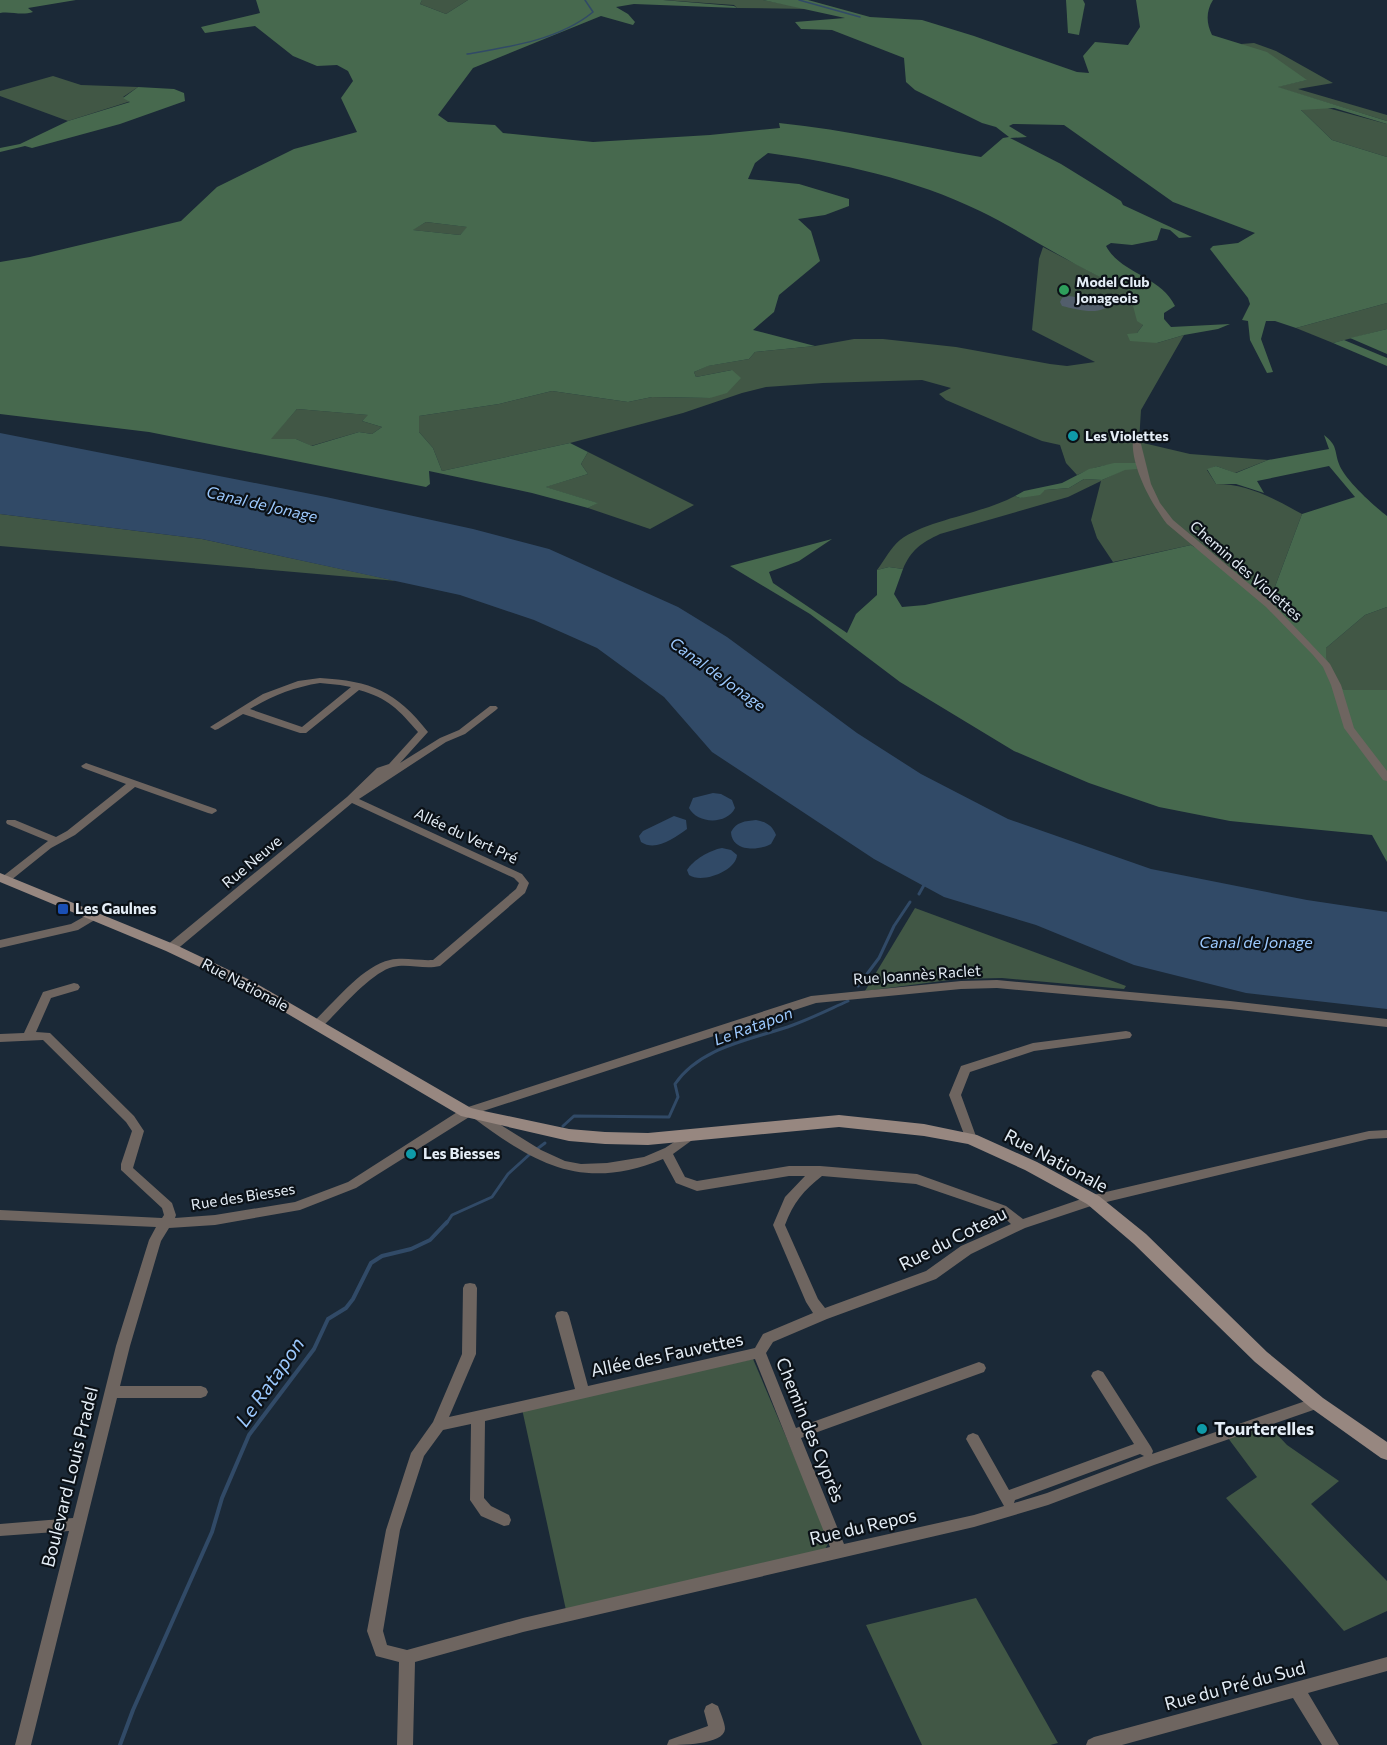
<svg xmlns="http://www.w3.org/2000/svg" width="1387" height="1745" font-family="Commissioner,sans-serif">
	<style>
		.green { fill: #415745 }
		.forest { fill: #47694e; fill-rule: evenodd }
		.water { fill: #314a67 }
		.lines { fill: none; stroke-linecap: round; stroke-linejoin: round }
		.stream-far2 { stroke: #314a67; stroke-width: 1.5 }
		.stream-far1 { stroke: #314a67; stroke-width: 3 }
		.stream { stroke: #314a67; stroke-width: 4 }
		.taxiway { fill: #525e6b; fill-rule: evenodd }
		.minor { fill: #6e6560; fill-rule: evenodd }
		.secondary { fill: #978780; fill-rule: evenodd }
		.leisure-dot { fill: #2e9e5b; stroke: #0b1117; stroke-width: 2 }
		.culture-dot { fill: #0f9aa8; stroke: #0b1117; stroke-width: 2 }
		.transit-dot { fill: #1a4fb4; stroke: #0b1117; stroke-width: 2 }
		.labels { text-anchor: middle; stroke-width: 4.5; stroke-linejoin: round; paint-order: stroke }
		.far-poi-label { font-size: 14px; font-weight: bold; fill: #e4edf6; stroke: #0b1117; text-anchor: start }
		.street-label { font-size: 15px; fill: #e4edf6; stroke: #0b1117 }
		.poi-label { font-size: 15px; font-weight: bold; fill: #e4edf6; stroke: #0b1117; text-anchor: start }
		.water-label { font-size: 16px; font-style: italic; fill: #9cc9fe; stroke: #0b1117 }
		.near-street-label { font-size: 18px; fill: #e4edf6; stroke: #0b1117 }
		.near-poi-label { font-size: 18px; font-weight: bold; fill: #e4edf6; stroke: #0b1117; text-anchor: start }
		.near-water-label { font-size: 20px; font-style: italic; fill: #9cc9fe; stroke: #0b1117 }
	</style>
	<rect width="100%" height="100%" fill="#1b2937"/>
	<g class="green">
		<path d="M422 0H468L446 14 420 4Z"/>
		<path d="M663 0H763L811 9 737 8 734 5Z"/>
		<path d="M1254 43 1276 51 1333 83 1298 89 1387 115V121L1276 87 1306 80 1241 44Z"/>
		<path d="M53 76 81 85 138 87 123 97 131 101 68 121 0 96V91Z"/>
		<path d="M1324 107 1387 124V157L1332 140 1300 109Z"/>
		<path d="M426 222 468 227 460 235 412 230Z"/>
		<path d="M1043 247 1114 284 1131 291 1143 325 1137 333 1157 343 1184 335 1141 410 1139 442 1190 454 1268 460 1235 473 1216 466 1207 470 1216 484C1249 484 1274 499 1302 514L1273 592 1191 545 1113 562 1097 538 1091 520 1101 481 1068 497 940 534C921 543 911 550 903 569L889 567 877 570C884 561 891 547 900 540 926 520 982 514 1015 496L1020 498 1045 490 1069 488 1084 479 1102 480 1125 469H1137C1112 462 1100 464 1077 475L1066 463 1060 445 1042 441 946 400 939 394 951 388 922 380 823 383 766 387 742 393 683 413 570 443 442 471 433 448 419 432V416L499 404 552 391 628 402 652 397 710 398 732 370 696 377 694 372 707 366 749 359 755 352 815 346 854 339H883L956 347 1050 364 1067 366 1095 362 1032 330 1039 259Z"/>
		<path d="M1387 303V329L1333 343 1296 328Z"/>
		<path d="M297 409 369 415 362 421 382 427 372 434 359 432 311 446 296 439H270Z"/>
		<path d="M588 452 694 505 650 529 588 508 597 503 545 487 588 474 581 464Z"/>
		<path d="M0 514 202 539 397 581 0 546Z"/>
		<path d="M1387 607V690H1342L1326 659V648L1365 615Z"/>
		<path d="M915 908 1126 986 1124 989 1002 978 957 979 865 991Z"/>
		<path d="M753 1359 830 1540 823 1553 566 1610 522 1409Z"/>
		<path d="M1268 1425 1287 1445 1339 1481 1311 1504 1387 1581V1611L1344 1631 1226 1498 1257 1477 1228 1438Z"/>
		<path d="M976 1598 1058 1743 1050 1745H922L866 1625Z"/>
	</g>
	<g class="forest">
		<path d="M0 0H76L28 8 33 12C21 16 11 11 0 13Z"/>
		<path d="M256 0H422L420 4 446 14 468 0H663L734 6 737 8 634 4 616 7 628 14 635 22 633 25 601 16 473 68 438 115 448 122 495 125 503 133 593 142 710 135 780 128 779 123C847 130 913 145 981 157L1003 138 1009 137 996 127 982 123 915 90 906 82 904 58 832 30 801 29 795 22 845 18 763 0H808L870 17 922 20 974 36 1077 72 1089 73 1083 56 1095 42 1128 45 1140 27 1136 0H1213C1206 11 1206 23 1212 35L1267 52 1307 80 1278 87 1387 121V124L1334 108 1301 110 1332 140 1387 157V303L1296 328 1275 321H1266L1261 339 1273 372 1267 373 1250 340 1248 321 1242 320 1250 304 1248 298 1210 249 1213 246 1238 243 1255 233 1173 202 1064 125 1013 124 1009 126 1027 137 1010 138 1061 164 1121 201 1123 205 1192 237 1179 238 1170 230 1161 228 1157 240 1132 245 1111 243 1106 246C1121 274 1161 276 1175 306L1164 313V319L1171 327 1230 324 1218 329 1184 335 1157 343 1130 341 1127 334 1137 333 1143 325 1137 321 1132 302 1136 301 1131 291C1078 270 1031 236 980 211 914 179 841 163 768 153L755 163 748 179 799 184 849 199V206L825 215 798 219 811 231 820 261 779 295 774 312 753 330 815 346 755 352 749 359 708 366 694 372 696 377 732 370 741 378 727 393 710 398 652 397 628 402 552 391 499 404 419 416V432L433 448 442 471 570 443 588 452 581 464 588 474 546 487 598 503 588 508 532 493 429 471 430 484 426 487 149 432 0 414V262L30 257 181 221 217 187 294 149 357 132 341 98 353 81 348 71 337 65 317 66 293 56 255 26 205 33 201 27 260 13ZM426 222 467 227 460 235 413 230ZM297 409 368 415 362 421 382 427 372 434 359 432 312 446 296 439H271Z"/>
		<path d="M1066 0H1083L1085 4 1079 35 1068 33Z"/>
		<path d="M138 87 174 89 184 93 185 101 120 124 32 148 25 146 0 152V148L20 144 68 121 130 102 123 98Z"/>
		<path d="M1387 329V354L1350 338Z"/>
		<path d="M1344 340 1387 358V366L1333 343Z"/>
		<path d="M1324 435C1338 446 1334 450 1339 464 1344 479 1374 506 1387 516V607L1365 615 1326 648V658L1343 690H1387V862L1372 835 1230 821 1159 807 1089 783 1014 751 900 682 810 614 730 566 832 539 799 561 769 572 773 583 847 633 856 614 877 595V570L889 567 903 569 894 594 902 607 925 605 1191 545 1273 592 1302 514 1355 497 1329 466 1257 481 1264 493 1236 484H1216L1207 469 1216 466 1236 473 1268 460 1329 449Z"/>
		<path d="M1114 463H1136L1137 469 1125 470 1102 480 1084 479 1069 488 1045 490 1040 495 1020 498 1015 496 1024 491 1062 483 1089 469Z"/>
	</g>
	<g class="water">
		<path d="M0 433 326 497 473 529 549 549 678 607 727 637 857 733 921 774 1008 819 1151 869 1307 900 1387 912V1009L1246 993 1134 965 1036 925 944 897 874 859 712 752 664 697 597 648 534 620 460 595 202 539 0 514Z"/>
		<path d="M713 793 721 794 732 800 735 808C727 825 697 824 689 808L693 798Z"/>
		<path d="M674 816 686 820 687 829C674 838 656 852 641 842L639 836 643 831Z"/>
		<path d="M756 820C766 822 772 825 776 835L771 844C758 851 732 852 731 832 736 822 745 821 756 820Z"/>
		<path d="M722 848 731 850 737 855C736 871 702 884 689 875L687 870C693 860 710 850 722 848Z"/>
	</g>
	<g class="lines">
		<g class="stream-far2">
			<path d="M799 0 860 17"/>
			<path d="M467 54C509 47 559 40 593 12L585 0"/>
		</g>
		<g class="stream-far1">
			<path d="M919 894 924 885"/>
			<path d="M858 986 879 958 894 926 910 902"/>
			<path d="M563 1126 574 1116 669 1117 678 1097 675 1084C701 1046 752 1040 793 1025 812 1018 830 1009 848 1001"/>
			<path d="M537 1149 545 1143"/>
			<path d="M446 1224 452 1215 492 1197 508 1174 530 1154"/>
		</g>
		<path class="stream" d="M120 1745 133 1710 212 1532 222 1498 249 1435 314 1349 328 1319 346 1308 353 1299 371 1263 382 1256 411 1249 430 1240 447 1222"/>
		<path class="taxiway" d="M1105 295 1112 297 1114 301C1103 317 1079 310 1062 306L1060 302 1062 298 1069 296 1094 300Z"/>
		<g class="minor">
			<path d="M1133 438H1136L1140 440 1151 484 1160 503 1173 520 1272 603 1330 664 1341 685 1354 728 1387 771V781L1383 780 1344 728 1331 685 1323 667 1313 655 1266 607 1167 524C1151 503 1130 465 1133 438Z"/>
			<path d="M320 678C371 681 396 691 428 732L400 763 440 738 459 730 490 706H496L498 708 496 710 465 734 446 742 359 799 522 874 529 883 525 893 440 966C424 970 408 963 393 967 371 972 338 1012 321 1028H313L311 1025 313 1022C334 1003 362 966 390 960 404 957 419 961 433 960L516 889 519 883 514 878 352 803 175 951H167L166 948 167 945 347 797 377 768 389 764 418 732C399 710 388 698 359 690L306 733H300L243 714 218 729 215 730 210 727 263 694 298 681ZM320 683 340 685 351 687 302 727 250 709C272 696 294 687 320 683Z"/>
			<path d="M86 763 216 809 217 811 212 814 208 813 135 787 75 835 51 848 10 881H2L1 879 2 877 48 841 7 824 6 822 7 820H15L56 837 67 831 126 784 83 768 81 766Z"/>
			<path d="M94 911 99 915 98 918 78 930 0 948V940L71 924Z"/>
			<path d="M997 980 1230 1001 1387 1019V1027L1230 1009 997 988 961 989 816 1003 480 1112 541 1150 565 1161 581 1164 607 1163 644 1157 665 1148 691 1131 695 1132 697 1135 695 1138 673 1154 685 1177 697 1181 789 1166H820L917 1174 1006 1206 1023 1219 1093 1195 1369 1131 1387 1130V1138L1369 1139 1094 1205 1025 1228 971 1254 936 1279 827 1319 773 1342 766 1353 796 1428 979 1362 984 1364 986 1368 984 1372 801 1438 844 1544 974 1515 1004 1506 966 1439 968 1435 973 1433 978 1435 1009 1490 1134 1444 1091 1376 1093 1372 1098 1370 1103 1372 1151 1447 1153 1451 1152 1454 1317 1397 1322 1399 1324 1403 1322 1407 1154 1465 1048 1505 974 1527 523 1632 415 1662 413 1745H397L399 1662 376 1656 367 1631 386 1530 411 1453 433 1422 462 1354 463 1288 465 1284 470 1283 475 1284 477 1288 476 1354 449 1417 575 1389 555 1316 557 1312 562 1311 567 1312 569 1316 588 1386 755 1348 763 1334 813 1313 806 1302 773 1225 785 1197 805 1176H789L697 1191 676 1183 663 1159C585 1191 538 1166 475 1119L473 1116 474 1114 356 1188 300 1210 215 1225 169 1228 161 1241 130 1346 120 1386H201L206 1388 208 1392 206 1396 201 1398H117L31 1745H15L69 1531 0 1536V1524L73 1518 116 1346 149 1240 156 1227 0 1220V1210L162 1218 164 1215 162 1208 121 1170V1164L132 1131 126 1122 43 1040 0 1042V1034L24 1033 43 992 74 983 78 984 80 987 78 990 51 998 36 1032 50 1033 134 1116 144 1131 133 1168 172 1203 176 1215 175 1218 215 1215 295 1202 348 1182 462 1109 811 996 961 981ZM822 1176 916 1184 998 1212 1011 1224 961 1246 926 1271 825 1308 818 1299 785 1225C793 1203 804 1190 822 1176ZM755 1359 830 1547 523 1618 407 1650 387 1645 383 1631 400 1530 424 1456 443 1430 471 1424 470 1500 481 1516 504 1526 509 1525 511 1520 509 1515 491 1506 484 1498 485 1421ZM1140 1454 1144 1456 1047 1493 1014 1503 1015 1500Z"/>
			<path d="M1126 1031 1130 1032 1132 1035 1130 1038 1034 1051 970 1072 961 1095 977 1139 975 1142 971 1144 967 1142 949 1095 961 1066 1033 1043Z"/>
			<path d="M1387 1657V1671L1308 1693 1339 1745H1322L1293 1698 1122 1745H1086L1088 1740 1094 1737Z"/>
			<path d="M712 1703 718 1706C720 1712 725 1723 725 1729 724 1745 679 1745 667 1745L669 1740 708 1726 704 1711 706 1706Z"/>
		</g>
		<path class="secondary" d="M0 873 176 945 252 981 471 1108 479 1110 569 1129 605 1132 648 1133 839 1115 924 1124 977 1135 1037 1162 1099 1196 1146 1234 1267 1352 1323 1398 1387 1442V1460L1381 1458 1311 1408 1255 1362 1134 1244 1087 1204 1025 1170 968 1144 924 1136 839 1127 648 1145 605 1144 569 1141 461 1116 242 987 166 951 0 882Z"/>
	</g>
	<circle class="leisure-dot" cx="1064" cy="290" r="6"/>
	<g class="culture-dot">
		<circle cx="1073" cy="436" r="6"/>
		<circle cx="411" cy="1154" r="6"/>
		<circle cx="1202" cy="1429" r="6"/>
	</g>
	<rect class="transit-dot" x="57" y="903" width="12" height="12" rx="3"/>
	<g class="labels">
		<g class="far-poi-label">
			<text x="1076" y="287">Model Club<tspan x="1076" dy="16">Jonageois</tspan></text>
			<text x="1085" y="441">Les Violettes</text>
		</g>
		<g class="street-label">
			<text transform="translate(1246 571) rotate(41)" y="5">Chemin des Violettes</text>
			<text transform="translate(466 836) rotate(25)" y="5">Allée du Vert Pré</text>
			<text transform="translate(252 862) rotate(-40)" y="5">Rue Neuve</text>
			<text transform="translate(917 975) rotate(-4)" y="5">Rue Joannès Raclet</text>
			<text transform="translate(245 985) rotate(28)" y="5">Rue Nationale</text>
			<text transform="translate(243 1197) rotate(-9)" y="5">Rue des Biesses</text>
		</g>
		<g class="poi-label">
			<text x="75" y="914">Les Gaulnes</text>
			<text x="423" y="1159">Les Biesses</text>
		</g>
		<g class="water-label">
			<text transform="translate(262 504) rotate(13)" y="6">Canal de Jonage</text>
			<text transform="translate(718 674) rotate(36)" y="6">Canal de Jonage</text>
			<text x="1256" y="948">Canal de Jonage</text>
			<text transform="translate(753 1026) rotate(-20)" y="6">Le Ratapon</text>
		</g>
		<g class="near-street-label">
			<text transform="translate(1056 1161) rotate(28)" y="6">Rue Nationale</text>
			<text transform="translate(953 1239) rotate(-27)" y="6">Rue du Coteau</text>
			<text transform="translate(667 1355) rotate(-12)" y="6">Allée des Fauvettes</text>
			<text transform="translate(810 1430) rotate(68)" y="6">Chemin des Cyprès</text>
			<text transform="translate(70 1477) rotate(-76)" y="6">Boulevard Louis Pradel</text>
			<text transform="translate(863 1527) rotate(-13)" y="6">Rue du Repos</text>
			<text transform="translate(1235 1686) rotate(-15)" y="6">Rue du Pré du Sud</text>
		</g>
		<g class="near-poi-label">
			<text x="1214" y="1435">Tourterelles</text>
		</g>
		<g class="near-water-label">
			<text transform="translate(270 1382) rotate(-55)" y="7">Le Ratapon</text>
		</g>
	</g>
</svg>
